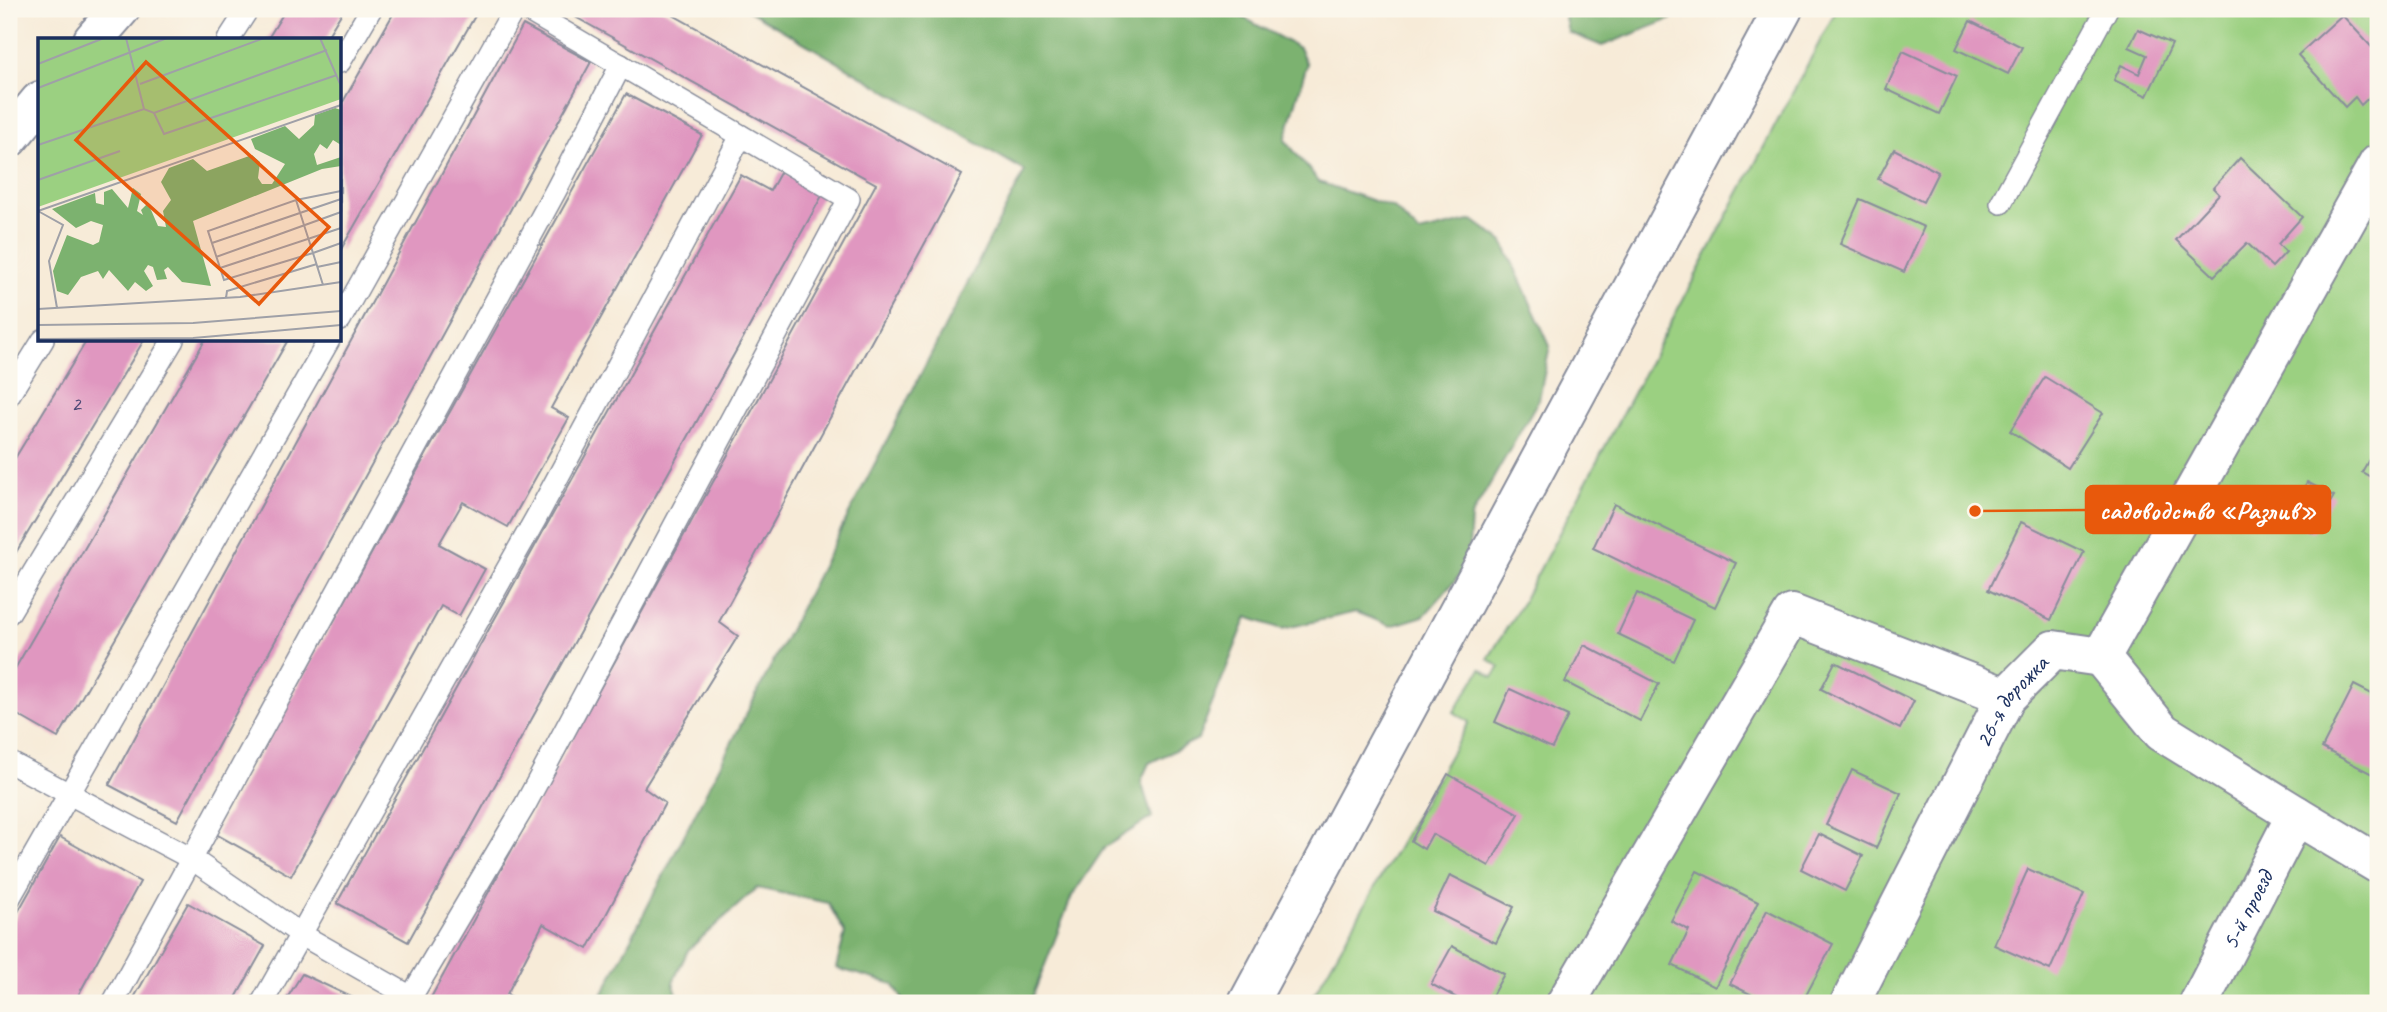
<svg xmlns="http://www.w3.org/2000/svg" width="2387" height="1012" font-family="Caveat,sans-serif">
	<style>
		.green { fill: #9bd081; stroke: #5b8070; stroke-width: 2 }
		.forest { fill: #7cb26f; stroke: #4c7066; stroke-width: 2 }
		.building { fill: #e097c0 }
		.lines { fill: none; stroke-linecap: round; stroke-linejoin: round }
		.lane-casing { stroke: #898d9b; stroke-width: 24 }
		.street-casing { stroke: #898d9b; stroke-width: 42 }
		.secondary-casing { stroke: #898d9b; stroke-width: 42 }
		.lane { stroke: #fff; stroke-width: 21 }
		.street { stroke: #fff; stroke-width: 38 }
		.secondary { stroke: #fff; stroke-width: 38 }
		.labels { text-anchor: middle; stroke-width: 7; stroke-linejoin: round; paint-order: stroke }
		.number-label { font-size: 21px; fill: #4c4976 }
		.street-label { font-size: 24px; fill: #1b2f5e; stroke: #fbf7ec }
		.inset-road { fill: none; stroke: #9fa0a7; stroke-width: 2 }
		.view { fill: #e8590c; fill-opacity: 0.15; stroke: #e8590c; stroke-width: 3.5 }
		.inset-edge { fill: none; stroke: #1b2f5e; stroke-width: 3.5 }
		.leader { fill: none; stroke: #e8590c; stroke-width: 2.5 }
		.callout-dot { fill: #e8590c; stroke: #fbf7ec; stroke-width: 2.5 }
		.callout { fill: #e8590c; stroke: #e8590c; stroke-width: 2.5 }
		.callout-label { font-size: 26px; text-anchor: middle; font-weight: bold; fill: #fff }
	</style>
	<rect width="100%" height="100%" fill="#fbf7ec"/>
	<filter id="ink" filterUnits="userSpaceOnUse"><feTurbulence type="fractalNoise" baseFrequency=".0143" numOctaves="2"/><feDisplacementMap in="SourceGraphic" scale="14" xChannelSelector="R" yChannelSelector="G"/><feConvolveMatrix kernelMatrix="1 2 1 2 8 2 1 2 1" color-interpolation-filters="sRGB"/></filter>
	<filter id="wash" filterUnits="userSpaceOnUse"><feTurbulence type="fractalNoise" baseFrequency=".00686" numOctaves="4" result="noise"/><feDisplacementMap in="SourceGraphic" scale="28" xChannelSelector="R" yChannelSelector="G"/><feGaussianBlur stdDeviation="1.57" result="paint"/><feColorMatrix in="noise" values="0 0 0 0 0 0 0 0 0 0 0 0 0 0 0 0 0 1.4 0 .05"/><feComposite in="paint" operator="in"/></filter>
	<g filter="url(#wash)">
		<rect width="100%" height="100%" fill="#f7ebd8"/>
		<path class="green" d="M1837 9H2378V1003H1309L1469 722 1454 712 1481 669 1493 677 1500 667 1488 659 1522 603Z"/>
		<g class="forest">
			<path d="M746 9H1228L1299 48 1307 64 1285 140 1319 182 1394 208 1419 233 1473 220 1503 242 1550 346 1539 399 1471 517 1468 566 1424 616 1391 626 1356 612 1282 629 1247 617 1198 739 1149 763 1141 781 1152 817 1105 847 1072 896 1030 1003H905L893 984 836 968 845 933 828 903 757 888 688 950 673 982 679 1001 682 1003H598L1025 171Z"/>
			<path d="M1563 9H1674L1671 19 1602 46 1568 32Z"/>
		</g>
		<g id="blocks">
			<g class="building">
				<path d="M286 9H344L325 40H267Z"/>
				<path d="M396 9H479L340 251V107Z"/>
				<path d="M561 9H662L962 175 719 622 738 636 644 788 665 803 588 949 543 924 507 994 523 1003H428L876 184Z"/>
				<path d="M2342 15 2378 54V89L2361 105 2355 97 2345 107 2298 55Z"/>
				<path d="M1970 21 2022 47 2008 74 1956 49Z"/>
				<path d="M523 25 591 62 177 821 109 785Z"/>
				<path d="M2138 29 2172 44 2147 96 2114 80 2121 65 2139 74 2147 55 2129 47Z"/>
				<path d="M1903 51 1957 76 1939 114 1886 89Z"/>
				<path d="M626 94 702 135 551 408 569 418 508 527 463 502 439 544 485 569 459 616 441 606 291 876 216 834Z"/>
				<path d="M1894 149 1938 172 1923 202 1878 179Z"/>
				<path d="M2240 158 2302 217 2278 244 2286 252 2272 267 2247 243 2214 276 2176 240 2219 194 2213 188Z"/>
				<path d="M781 171 823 194 408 942 337 903 741 175 770 191Z"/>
				<path d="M1860 199 1924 227 1904 272 1840 244Z"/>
				<path d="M87 340H144L9 564V468Z"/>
				<path d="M205 340H288L58 738 9 710V679Z"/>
				<path d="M2045 377 2103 413 2068 468 2010 431Z"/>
				<path d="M2378 443V481L2362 472Z"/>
				<path d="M2307 482 2334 496 2313 533 2286 519Z"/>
				<path d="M1614 504 1736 563 1715 607 1593 548Z"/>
				<path d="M2021 522 2084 552 2051 620 1988 590Z"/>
				<path d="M1637 593 1693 620 1674 661 1618 634Z"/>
				<path d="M1584 645 1659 684 1640 721 1565 682Z"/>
				<path d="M1835 662 1914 701 1900 729 1821 689Z"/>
				<path d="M2354 685 2378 697V777L2322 748Z"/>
				<path d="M1510 689 1568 716 1552 748 1495 722Z"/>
				<path d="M1852 770 1901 793 1876 848 1826 825Z"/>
				<path d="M1448 774 1519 814 1489 866 1432 834 1424 849 1411 841Z"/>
				<path d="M1819 834 1863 856 1845 891 1801 869Z"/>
				<path d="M60 837 140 882 74 1003H9V928Z"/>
				<path d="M2028 869 2084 894 2050 970 1994 945Z"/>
				<path d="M1697 871 1758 902 1715 987 1672 965 1689 930 1671 921Z"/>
				<path d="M1450 875 1514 907 1496 943 1433 911Z"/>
				<path d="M188 903 265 946 233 1003H131Z"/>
				<path d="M1767 910 1833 944 1802 1003H1768L1730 984Z"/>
				<path d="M1452 946 1504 974 1488 1003H1466L1431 984Z"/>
				<path d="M302 974 364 1003H284Z"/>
			</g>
		</g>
	</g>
	<g filter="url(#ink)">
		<use href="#blocks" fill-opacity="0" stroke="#898d9b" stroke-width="2"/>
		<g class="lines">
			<defs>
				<g id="lane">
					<path d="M228 40 248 9"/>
					<path d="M340 62 371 9"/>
					<path d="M2001 203 2107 9"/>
					<path d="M340 320 514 9"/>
					<path d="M9 395 43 340"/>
					<path d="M9 613 173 340"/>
					<path d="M9 762 192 859 302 935 411 997 525 805 849 199 525 9"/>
					<path d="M9 899 329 340"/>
					<path d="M113 1003 556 190 621 65"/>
					<path d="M262 1003 536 518 741 136"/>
				</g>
				<g id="street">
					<path d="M2101 657 2162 732 2296 815 2378 864"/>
					<path d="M1248 1003 1783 9"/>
					<path d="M1566 1003 1792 614 2006 697"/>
					<path id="s1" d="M1850 1003 2006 697 2053 650 2101 657 2378 164"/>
					<path id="s2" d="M2199 1003 2296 815"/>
				</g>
				<g id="secondary">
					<path d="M93 40 120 9"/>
					<path d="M9 138 40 101"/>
				</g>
			</defs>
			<use href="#lane" class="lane-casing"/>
			<use href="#street" class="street-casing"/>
			<use href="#secondary" class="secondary-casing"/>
			<use href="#lane" class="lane"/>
			<use href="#street" class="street"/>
			<use href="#secondary" class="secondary"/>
		</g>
	</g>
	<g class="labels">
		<g class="number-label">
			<text x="76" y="411">2</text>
		</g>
		<g class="street-label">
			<text dy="8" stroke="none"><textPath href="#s1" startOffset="343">26-я дорожка</textPath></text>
			<text dy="8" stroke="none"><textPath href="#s2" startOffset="105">5-й проезд</textPath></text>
		</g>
	</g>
	<g transform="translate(38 38)">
		<rect width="303" height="303" fill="#f7ebd8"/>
		<path d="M0 0H303V61L0 169Z" fill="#9bd081"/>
		<path d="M297 70 303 72V107L295 102 289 111 282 106 276 116 279 127 303 119V128L284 131 155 183 173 248 144 244 130 229 126 232 129 241 119 242 115 229 110 227 106 233 115 248 108 253 97 244 90 253 71 232 65 241 60 233 43 239 30 257 19 253 15 233 29 197 55 207 61 204 65 187 53 183 38 190 14 171 57 155 58 165 66 167V154L74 151 90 170 95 150 103 156 99 173 105 177 103 172 110 165 120 188 128 189 125 173 133 162 123 144 131 130 155 121 169 133 214 117 222 124 220 140 224 146H234L247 126 217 111 213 101 247 88 261 101 276 87 277 77Z" fill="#7cb26f"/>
		<path class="inset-road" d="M88 0 106 71M282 0 303 48M0 26 66 0M102 46 226 0M0 50 129 0M116 75 126 96 299 37M0 107 106 71 116 75 289 12M0 142 82 113M258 162 303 153M0 173 303 67M0 173 25 187 11 223 19 270M174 205 303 161M178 219 303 174M279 229 303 224M182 230 303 190M285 247 275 215 266 187 258 162 170 193 186 242 275 215 303 205M188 260 189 253 279 226M0 271 202 259 303 244M0 287 155 285 303 273M0 301 155 300 303 287"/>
		<path class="view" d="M108 24 291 189 221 266 38 102Z"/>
		<rect width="303" height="303" class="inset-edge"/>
	</g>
	<path class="leader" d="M1975 511L2086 510"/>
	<circle class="callout-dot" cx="1975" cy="511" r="7"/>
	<rect class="callout" x="2086" y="486" width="244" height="47" rx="7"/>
	<g class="callout-label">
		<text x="2208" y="519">садоводство «Разлив»</text>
	</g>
	<rect width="2387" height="1012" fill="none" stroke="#fbf7ec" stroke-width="35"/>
</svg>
